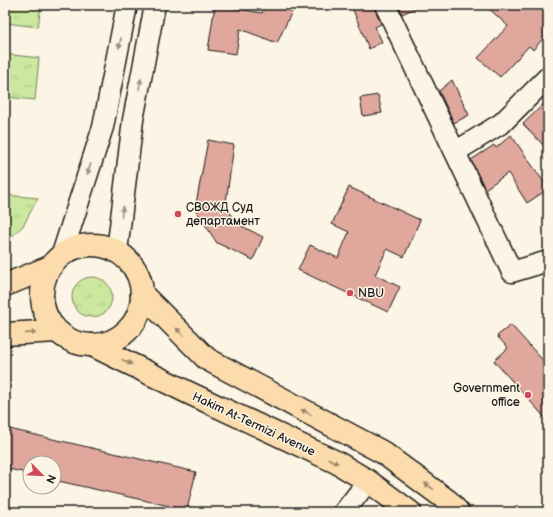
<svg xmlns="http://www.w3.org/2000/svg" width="553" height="517" font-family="'Balsamiq Sans',sans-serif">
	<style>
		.grass { fill: url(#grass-tufts); stroke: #74825e }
		.building { fill: #e0a79d; stroke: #1c1c1c }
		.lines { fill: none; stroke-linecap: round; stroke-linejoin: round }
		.minor-casing { stroke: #1c1c1c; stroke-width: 23 }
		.major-casing { stroke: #1c1c1c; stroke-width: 25 }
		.minor { stroke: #fcf5e5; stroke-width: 20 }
		.major { stroke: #fcdcac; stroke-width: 22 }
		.oneway { fill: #97938b }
		.oneway2 { fill: #97866b }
		.poi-dot { fill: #d1495b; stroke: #fcf5e5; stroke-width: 1.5 }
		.labels { text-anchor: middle; stroke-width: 3; stroke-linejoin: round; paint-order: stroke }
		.poi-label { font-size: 12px; fill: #1c1c1c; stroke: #fcf5e5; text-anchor: start }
		.street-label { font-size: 12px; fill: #1c1c1c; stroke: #fcf5e5 }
	</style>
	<defs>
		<pattern id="grass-tufts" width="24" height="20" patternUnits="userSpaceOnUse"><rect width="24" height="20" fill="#cce89f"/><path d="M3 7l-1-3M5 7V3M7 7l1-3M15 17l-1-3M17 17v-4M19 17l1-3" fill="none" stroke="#afc688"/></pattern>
	</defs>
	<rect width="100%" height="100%" fill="#fcf5e5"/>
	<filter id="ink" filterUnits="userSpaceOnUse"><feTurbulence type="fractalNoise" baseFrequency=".025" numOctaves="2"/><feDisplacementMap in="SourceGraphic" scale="8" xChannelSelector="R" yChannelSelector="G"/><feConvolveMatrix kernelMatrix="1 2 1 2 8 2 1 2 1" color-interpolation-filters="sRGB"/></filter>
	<g filter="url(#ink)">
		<g class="grass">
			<path d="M5 5H41L38 27 5 23 7 9H5Z"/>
			<path d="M5 54 39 58 35 100 5 97Z"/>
			<path d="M5 195 38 198 23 226 5 243Z"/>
			<circle cx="92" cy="297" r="20"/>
		</g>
		<g class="building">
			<path d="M215 5 262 13 266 5H295L277 43 240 29 236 54 208 50Z"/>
			<path d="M351 5H374L381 24 375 27 382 42 369 49Z"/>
			<path d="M398 5H422L402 14Z"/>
			<path d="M485 5H548V33L533 50 529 46 500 77 478 58 508 26Z"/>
			<path d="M452 80 469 115 454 123 439 91Z"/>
			<path d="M378 95 382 113 363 116 360 98Z"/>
			<path d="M548 100V150L523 124Z"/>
			<path d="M511 135 548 188V189L527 203 508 173 485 189 471 160 494 145 496 148Z"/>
			<path d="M208 140 234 145 226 202 234 222 263 237 253 260 217 243 195 209Z"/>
			<path d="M349 187 420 220 404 257 387 249 375 275 400 287 388 312 298 270 310 245 338 258 349 232 332 224Z"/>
			<path d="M511 325 548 366V421L494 361 508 348 497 336Z"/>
			<path d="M5 428 196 472 187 510 54 480V463H30V474L5 468Z"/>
		</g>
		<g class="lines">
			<defs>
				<g id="minor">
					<path d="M385 5 512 272 548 261"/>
					<path d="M455 152 502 123 548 77"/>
					<path d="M117 251 133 120 155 5"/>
					<path d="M62 254 103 127 127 5"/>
					<path d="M344 512 368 481"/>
				</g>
				<g id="major">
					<circle cx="92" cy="295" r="50"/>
					<path d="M5 285 50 267"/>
					<path d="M142 294 207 359 382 452 448 501 458 512"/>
					<path d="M5 334 57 331"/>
					<path d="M92 345 189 393 336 462 368 481 410 512"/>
				</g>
			</defs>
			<use href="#minor" class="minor-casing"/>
			<use href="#major" class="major-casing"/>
			<use href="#minor" class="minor"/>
			<use href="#major" class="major"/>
		</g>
		<defs><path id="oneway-solid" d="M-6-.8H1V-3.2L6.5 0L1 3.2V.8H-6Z"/></defs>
		<g class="oneway">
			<use href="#oneway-solid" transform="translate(120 43) rotate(102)"/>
			<use href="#oneway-solid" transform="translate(140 84) rotate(-79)"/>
			<use href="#oneway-solid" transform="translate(89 169) rotate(108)"/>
			<use href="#oneway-solid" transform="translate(122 212) rotate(-83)"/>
		</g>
		<g class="oneway2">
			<use href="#oneway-solid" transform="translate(180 332) rotate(-135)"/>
			<use href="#oneway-solid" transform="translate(31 333) rotate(-4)"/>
			<use href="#oneway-solid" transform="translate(127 362) rotate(27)"/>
			<use href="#oneway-solid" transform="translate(306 412) rotate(-152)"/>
			<use href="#oneway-solid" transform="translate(333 461) rotate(27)"/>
			<use href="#oneway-solid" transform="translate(429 486) rotate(-144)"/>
		</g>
	</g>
	<g class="poi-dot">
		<circle cx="178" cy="214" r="4"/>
		<circle cx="350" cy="293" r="4"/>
		<circle cx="528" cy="395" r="4"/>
	</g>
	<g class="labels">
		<g class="poi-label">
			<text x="186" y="211">СВОЖД Суд<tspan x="186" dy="14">департамент</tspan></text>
			<text x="358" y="297">NBU</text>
			<text x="520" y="392" text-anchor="end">Government<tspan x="520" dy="14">office</tspan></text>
		</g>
		<g class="street-label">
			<text transform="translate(254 424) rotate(25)" y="4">Hakim At-Termizi Avenue</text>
		</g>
	</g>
	<rect width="553" height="517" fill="none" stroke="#fcf5e5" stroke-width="20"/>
	<rect x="10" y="10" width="533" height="497" fill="none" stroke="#1c1c1c" stroke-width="1.5" filter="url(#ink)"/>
	<g transform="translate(42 475) rotate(114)"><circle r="19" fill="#fcf5e5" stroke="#a29e95"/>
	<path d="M0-3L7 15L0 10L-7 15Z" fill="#d1495b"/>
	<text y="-6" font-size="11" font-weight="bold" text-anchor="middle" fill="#1c1c1c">N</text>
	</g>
</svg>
